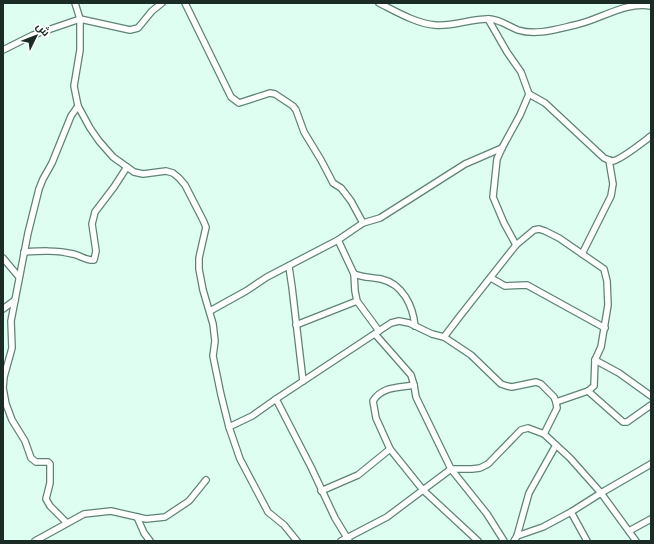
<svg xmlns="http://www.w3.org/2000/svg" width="654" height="544" font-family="Signika,Cairo,sans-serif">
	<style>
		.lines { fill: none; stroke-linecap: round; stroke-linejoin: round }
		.street-casing { stroke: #5e8374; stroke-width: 8 }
		.street { stroke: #fff; stroke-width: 5.5 }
	</style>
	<rect width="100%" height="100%" fill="#defef1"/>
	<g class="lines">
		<defs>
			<g id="street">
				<path d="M75 3 80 19V50L74 86 78 106 90 128 99 141 113 157 134 172 143 174 166 171 173 173 179 178 185 185 203 220 206 227 199 258V269L203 290 213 324 215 341 213 356 221 395 229 427 240 459 268 512 284 525 297 541"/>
				<path d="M185 3 231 97 239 103 270 93 275 94 293 106 296 110 304 132 321 160 331 179 333 183 341 188 351 201 363 223"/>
				<path d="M379 3C395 11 417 24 435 25 453 27 472 18 490 19 501 20 508 26 518 30 536 36 557 29 575 25 600 20 625 1 651 6"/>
				<path d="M488 19 507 52 521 72 529 94 520 115 502 148 497 159 493 197 504 223 516 245"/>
				<path d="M3 50 33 35 80 19 130 30 138 28 152 11 162 3"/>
				<path d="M529 94 545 103 604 158C607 159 610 161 613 161 622 159 643 142 651 136"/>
				<path d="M338 240 354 274 355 291 357 301 379 331"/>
				<path d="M24 252C40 251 57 250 73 254 79 255 87 261 94 260L96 251 92 224 95 212 114 187 127 167"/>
				<path d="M582 254 611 196 613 184 609 160"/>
				<path d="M3 258 19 277"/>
				<path d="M289 267 292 287 303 381"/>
				<path d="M354 274C364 278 371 277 381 279 403 284 413 306 415 326"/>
				<path d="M491 278 505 286 527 285 605 328"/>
				<path d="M3 309 15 300"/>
				<path d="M210 311 246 291 267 277 338 240 363 223 380 218 465 164 502 148"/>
				<path d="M296 325 357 301"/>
				<path d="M375 334 411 375 414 385 416 397 451 469 487 514 504 541"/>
				<path d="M444 337 460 316 516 245 534 230 539 229 545 231 559 238 604 269 607 281 608 305 601 347 595 360 594 386 588 391 556 402"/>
				<path d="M595 360 619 373 651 396"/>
				<path d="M588 391 623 422H627L651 405"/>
				<path d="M276 399 311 467 335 518 349 541"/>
				<path d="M229 427 252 416 276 399 391 323 399 321 409 323 432 334 444 337 471 355 501 384 507 386 512 387 536 382 541 384 554 397 556 402 557 408 544 434 570 458 601 493 636 541"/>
				<path d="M390 449 423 490 478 541"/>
				<path d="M321 491 358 475 390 449 376 418 373 401C382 386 399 388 414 385"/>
				<path d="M571 512 587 541"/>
				<path d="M137 517 144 533 150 541"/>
				<path d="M67 523 50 506 46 499 50 483V464L48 462H36L31 458 25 441 12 420 6 404 3 388 4 377 12 348 11 321 28 233 39 189 43 179 52 163 71 116 78 106"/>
				<path d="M629 531 651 519"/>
				<path d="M517 536 543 527 571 512 601 493 651 464"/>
				<path d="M35 541 84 514 111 511 146 519 165 517 189 501 206 480"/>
				<path d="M341 541 387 517 451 469H472L480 468 488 464 521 430 528 428 544 434"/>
				<path d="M514 541 517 536 529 493 556 445"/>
			</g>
		</defs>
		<use href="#street" class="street-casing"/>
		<use href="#street" class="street"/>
	</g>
	<rect width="654" height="544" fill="none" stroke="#1b2b25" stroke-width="8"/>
	<g transform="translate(36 36) rotate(47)" stroke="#ffffff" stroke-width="3" paint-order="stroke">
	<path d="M0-3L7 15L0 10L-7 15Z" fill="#1b2b25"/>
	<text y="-6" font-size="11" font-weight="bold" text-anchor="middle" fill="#1b2b25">ش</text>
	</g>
</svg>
